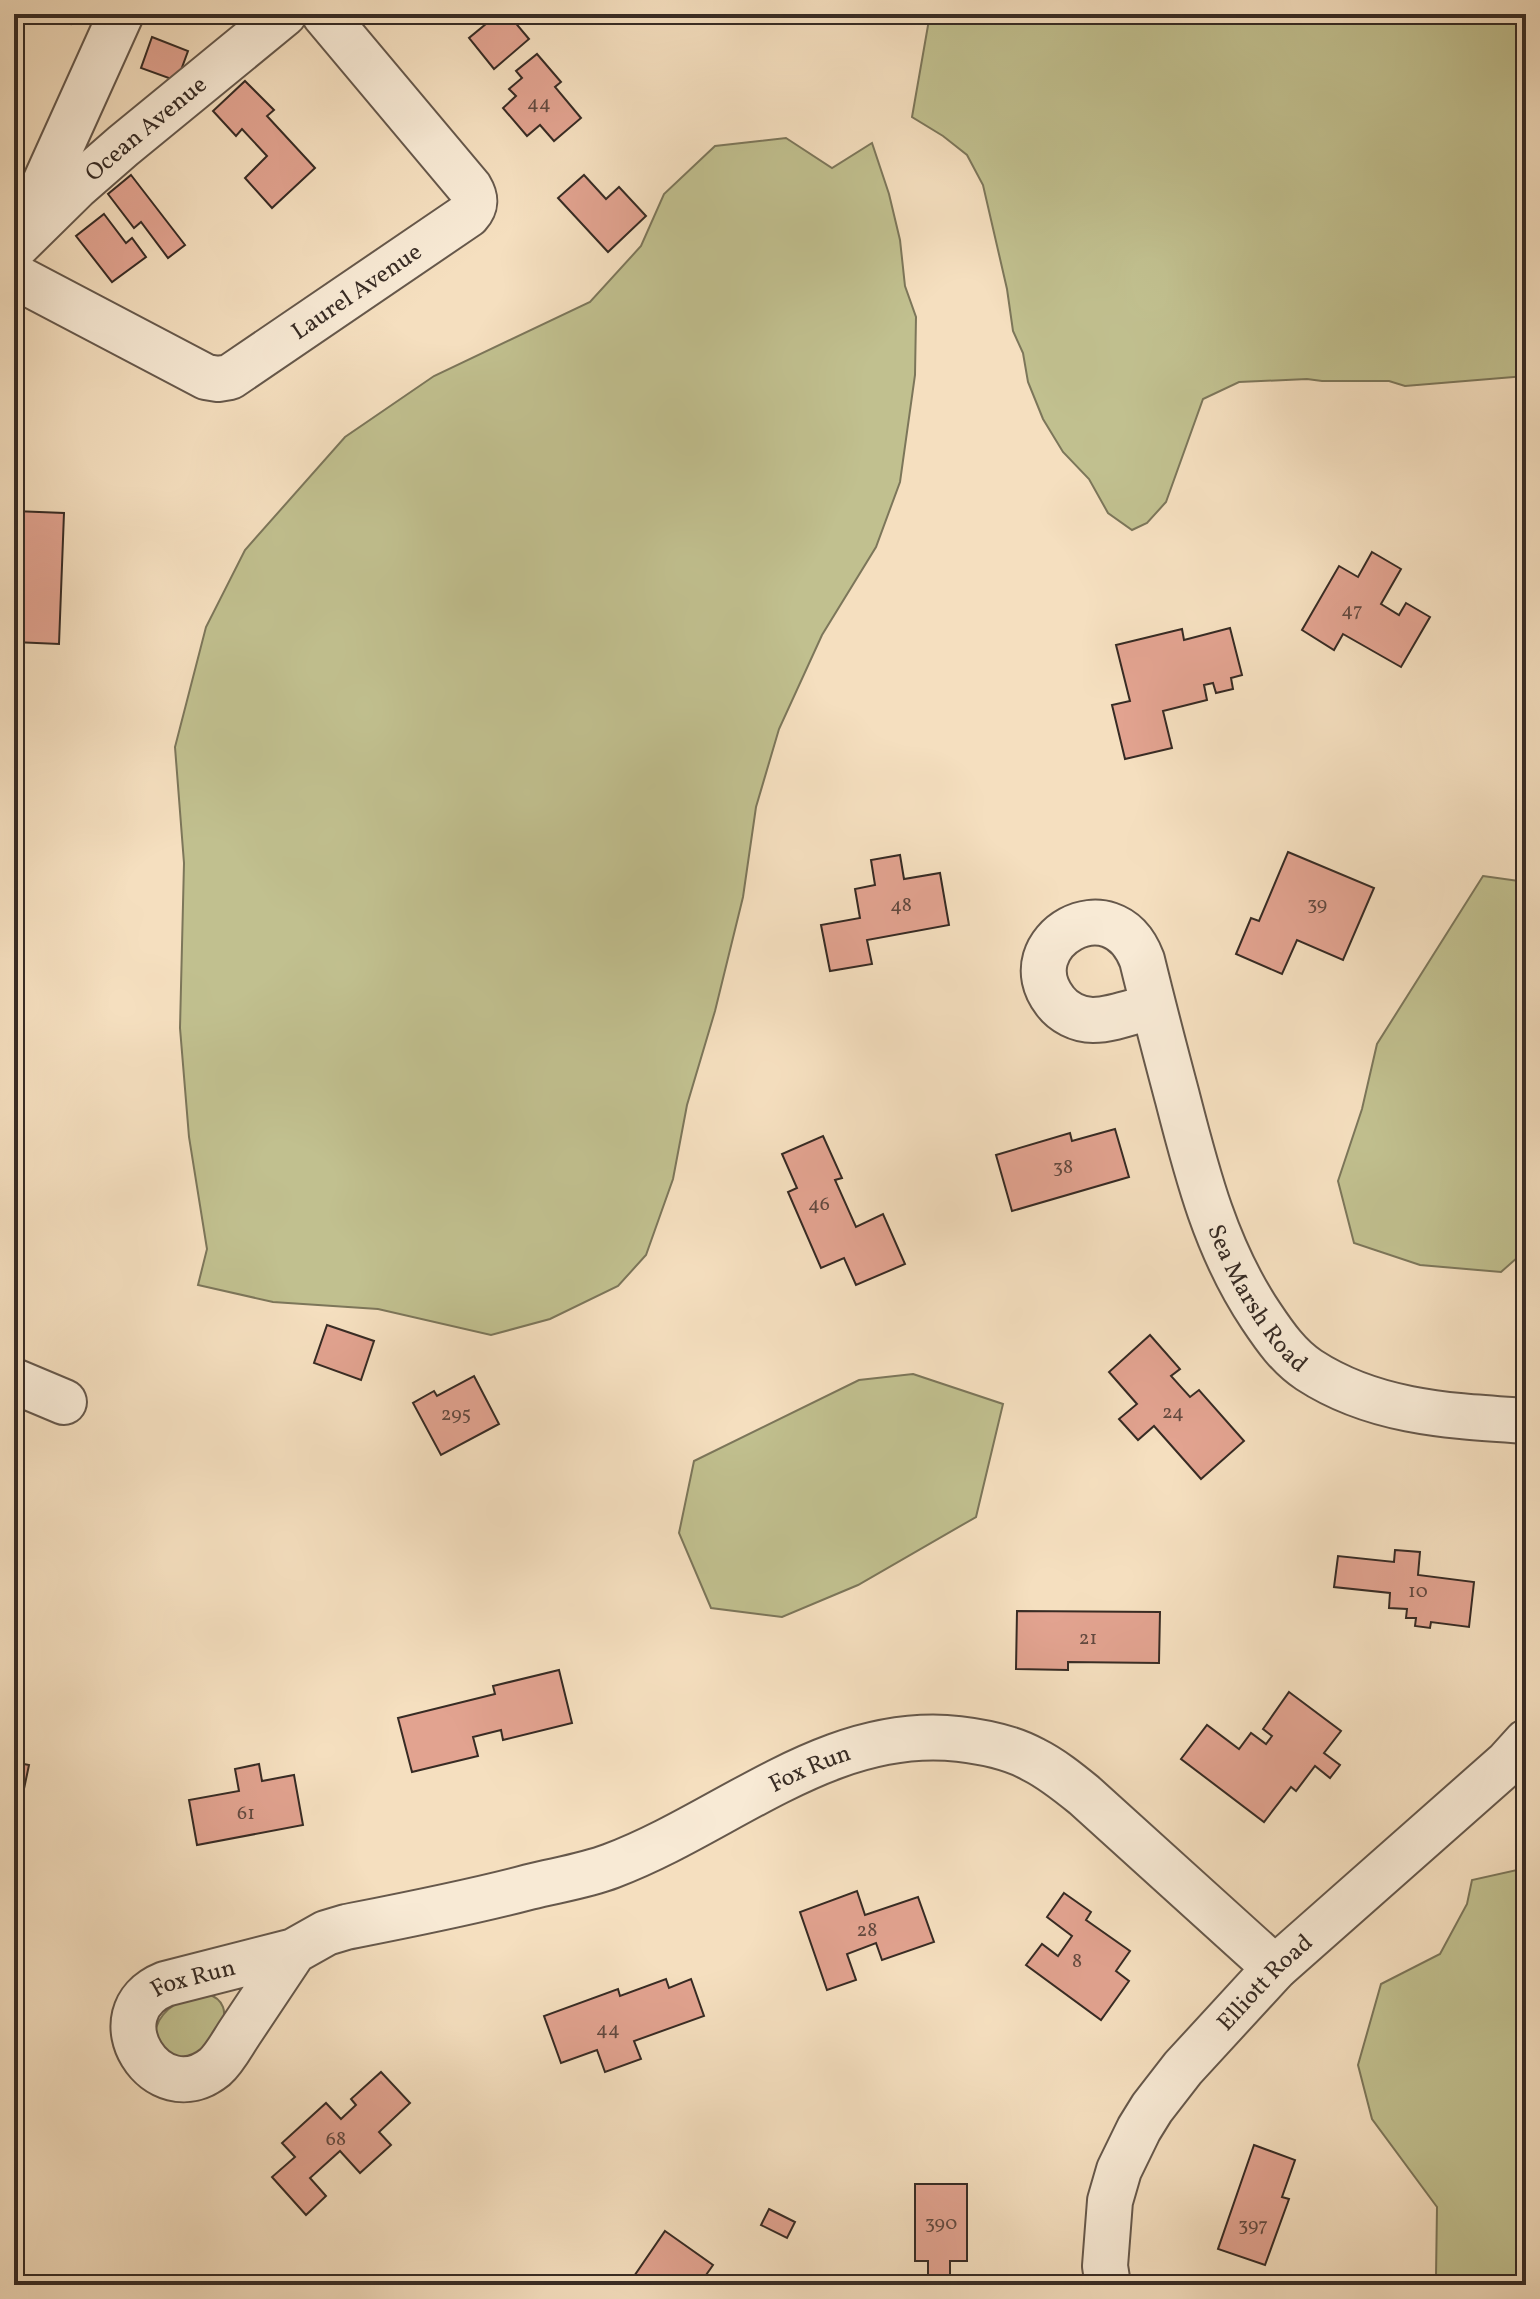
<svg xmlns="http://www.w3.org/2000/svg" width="1540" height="2299" font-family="Vollkorn,serif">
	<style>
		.green { fill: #c1c08f; stroke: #7c765a; stroke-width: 2 }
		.building { fill: #e2a390; stroke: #372b24; stroke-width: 2 }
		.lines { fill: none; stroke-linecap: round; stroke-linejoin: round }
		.minor-casing { stroke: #66584b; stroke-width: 48 }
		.path { stroke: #372b24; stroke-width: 5; stroke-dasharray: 2 4; stroke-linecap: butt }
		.minor { stroke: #f8ead5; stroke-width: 44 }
		.labels { text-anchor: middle; stroke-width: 7; stroke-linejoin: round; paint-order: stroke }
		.number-label { font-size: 20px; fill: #62493f }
		.street-label { font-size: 24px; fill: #372b24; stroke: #f8ead5 }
	</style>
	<rect width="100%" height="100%" fill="#f5dfbf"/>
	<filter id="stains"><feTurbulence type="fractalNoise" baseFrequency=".0025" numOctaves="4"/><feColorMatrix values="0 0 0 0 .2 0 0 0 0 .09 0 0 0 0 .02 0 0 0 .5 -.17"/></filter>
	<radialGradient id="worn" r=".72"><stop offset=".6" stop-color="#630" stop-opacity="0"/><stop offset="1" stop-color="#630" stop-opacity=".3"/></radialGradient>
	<g class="green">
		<path d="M930 14H1526V376L1405 386 1389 381H1322L1307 379 1239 382 1203 399 1166 502 1147 523 1132 530 1108 513 1089 479 1063 452 1043 419 1028 382 1023 353 1013 331 1007 289 983 185 967 155 943 136 912 117Z"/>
		<path d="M786 138 832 168 872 143 889 194 900 240 905 286 916 317 915 375 900 482 876 547 822 635 779 729 756 807 743 897 715 1011 687 1105 673 1179 646 1255 618 1286 550 1319 491 1335 378 1309 273 1302 198 1285 207 1249 189 1137 180 1028 184 863 175 747 206 627 245 550 345 437 434 376 590 302 641 246 664 194 715 146Z"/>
		<path d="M1483 876 1526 882V1023L1519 1088 1523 1155 1526 1163V1250L1501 1272 1420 1265 1354 1243 1338 1181 1362 1109 1377 1044Z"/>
		<path d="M913 1374 1003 1404 976 1517 858 1585 782 1617 711 1608 679 1533 694 1461 859 1380Z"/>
		<path d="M1526 1868V2285H1444L1436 2277 1437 2207 1372 2119 1358 2065 1381 1984 1440 1954 1467 1904 1472 1880Z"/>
		<path d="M206 1993C244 2006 214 2045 191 2056 185 2058 178 2058 171 2058L156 2042C156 2037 155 2032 156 2028 162 2007 187 1996 206 1993Z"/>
	</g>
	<g class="building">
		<path d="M498 14H508L529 39 494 69 469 38Z"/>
		<path d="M152 37 188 51 177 81 141 68Z"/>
		<path d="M537 54 561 82 555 87 581 118 554 141 540 125 527 136 503 108 516 96 509 89 522 78 516 71Z"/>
		<path d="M245 81 274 110 267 116 315 168 272 208 245 178 267 156 242 129 236 136 213 111Z"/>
		<path d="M131 175 185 245 168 258 141 222 134 228 108 194Z"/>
		<path d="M584 175 606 199 619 187 646 216 608 252 558 198Z"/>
		<path d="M104 214 126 243 132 238 146 257 112 282 76 236Z"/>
		<path d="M14 511 64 513 59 644 14 642Z"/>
		<path d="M1372 552 1401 569 1381 604 1399 615 1406 603 1430 617 1401 667 1343 634 1334 650 1302 630 1339 566 1358 577Z"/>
		<path d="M1230 628 1242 675 1231 678 1233 689 1216 693 1213 683 1204 685 1207 700 1163 711 1172 748 1125 759 1112 705 1130 701 1116 645 1182 629 1184 640Z"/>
		<path d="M1288 852 1374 888 1343 960 1297 940 1282 974 1236 954 1251 918 1259 921Z"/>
		<path d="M900 855 904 879 940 873 949 925 867 940 872 964 830 971 821 925 860 918 855 889 875 885 871 860Z"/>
		<path d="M1115 1129 1129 1177 1012 1211 996 1155 1070 1133 1072 1141Z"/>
		<path d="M823 1136 842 1178 835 1180 856 1227 883 1214 905 1264 856 1285 844 1258 821 1268 788 1192 797 1188 782 1154Z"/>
		<path d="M327 1325 374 1341 361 1380 314 1363Z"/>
		<path d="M1150 1335 1180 1369 1171 1376 1190 1397 1199 1390 1244 1441 1201 1479 1154 1426 1138 1440 1119 1419 1137 1404 1109 1372Z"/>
		<path d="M474 1376 499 1424 441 1455 413 1403 434 1391 437 1396Z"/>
		<path d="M1395 1550 1420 1552 1418 1575 1474 1582 1469 1627 1431 1622 1430 1628 1415 1626 1416 1618H1406L1407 1609 1389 1608 1390 1593 1334 1587 1338 1556 1394 1562Z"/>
		<path d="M1017 1611 1160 1612 1159 1663 1068 1662V1670L1016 1669Z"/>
		<path d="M559 1670 572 1723 503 1740 501 1730 473 1737 478 1756 412 1772 398 1718 495 1694 493 1686Z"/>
		<path d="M1289 1692 1341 1731 1324 1753 1340 1765 1330 1778 1315 1766 1296 1791 1291 1787 1264 1822 1181 1759 1207 1725 1239 1749 1251 1733 1266 1744 1272 1736 1263 1729Z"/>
		<path d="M14 1762 29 1765 21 1803 14 1801Z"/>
		<path d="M259 1764 262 1781 294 1775 303 1825 197 1845 189 1800 239 1791 235 1769Z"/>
		<path d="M857 1891 865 1915 918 1897 934 1942 882 1960 876 1943 847 1954 856 1980 827 1990 800 1912Z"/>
		<path d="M1064 1893 1091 1912 1086 1920 1130 1951 1116 1971 1129 1981 1101 2020 1026 1965 1042 1944 1058 1956 1072 1936 1047 1917Z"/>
		<path d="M666 1979 669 1988 691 1979 704 2016 634 2041 641 2059 605 2072 597 2050 561 2063 544 2016 618 1989 620 1996Z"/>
		<path d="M381 2072 410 2103 379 2132 391 2145 360 2173 340 2151 310 2178 326 2196 306 2215 272 2177 295 2157 282 2143 326 2103 341 2119 356 2105 351 2099Z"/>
		<path d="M1254 2145 1295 2160 1282 2197 1289 2199 1265 2265 1218 2249Z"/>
		<path d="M915 2184H967V2261H950V2285H928V2261H915Z"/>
		<path d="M769 2209 795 2222 787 2238 761 2225Z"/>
		<path d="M665 2231 713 2265 699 2285H628Z"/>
	</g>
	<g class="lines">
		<defs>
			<g id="minor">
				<path d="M28 220 121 14"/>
				<path id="s1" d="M14 248 76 187 123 146 284 14"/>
				<path id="s2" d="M14 276 206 377 218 379 230 377 468 215C476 206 476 198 470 188L324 14"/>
				<path id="s3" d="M1153 1006C1134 1011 1112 1020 1093 1020 1078 1020 1063 1012 1055 1001 1010 943 1112 881 1142 960 1153 1005 1165 1051 1177 1096 1197 1174 1216 1249 1261 1316 1275 1337 1289 1357 1309 1370 1375 1413 1451 1416 1526 1421"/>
				<path d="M14 1381 64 1402"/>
				<path id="s4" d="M294 1951C276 1978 258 2005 240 2032 232 2044 225 2058 215 2067 157 2114 94 2013 165 1984L294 1951 326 1933 346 1927C407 1915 469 1903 529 1887 557 1880 585 1876 611 1866 726 1823 829 1724 959 1739 985 1742 1011 1747 1034 1760 1052 1769 1068 1782 1084 1795L1275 1968"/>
				<path id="s5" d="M1108 2285 1105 2266 1110 2201 1119 2170 1139 2129 1152 2108 1183 2068 1275 1968 1507 1763 1526 1742"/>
			</g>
		</defs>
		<use href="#minor" class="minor-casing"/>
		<path class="path" d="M35 14 73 23"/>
		<use href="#minor" class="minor"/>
	</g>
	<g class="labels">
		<g class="number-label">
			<text x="539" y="109">44</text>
			<text x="1352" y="616">47</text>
			<text x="1317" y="910">39</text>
			<text x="901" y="911">48</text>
			<text x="1063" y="1173">38</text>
			<text x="819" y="1210">46</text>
			<text x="1173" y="1418">24</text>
			<text x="456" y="1420">295</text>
			<text x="1418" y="1597">10</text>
			<text x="1088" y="1644">21</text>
			<text x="246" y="1819">61</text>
			<text x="867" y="1936">28</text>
			<text x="1077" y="1967">8</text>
			<text x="608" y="2035">44</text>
			<text x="336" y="2145">68</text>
			<text x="941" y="2229">390</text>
			<text x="1253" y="2231">397</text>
		</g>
		<g class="street-label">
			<text dy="8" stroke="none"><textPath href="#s1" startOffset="178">Ocean Avenue</textPath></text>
			<text dy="8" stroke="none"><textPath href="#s2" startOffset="394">Laurel Avenue</textPath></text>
			<text dy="8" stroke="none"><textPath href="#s3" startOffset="640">Sea Marsh Road</textPath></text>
			<text dy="8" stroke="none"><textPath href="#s4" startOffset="996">Fox Run</textPath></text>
			<text dy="8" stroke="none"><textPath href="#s4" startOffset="340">Fox Run</textPath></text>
			<text dy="8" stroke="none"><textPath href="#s5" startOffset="356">Elliott Road</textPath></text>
		</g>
	</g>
	<rect width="1540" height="2299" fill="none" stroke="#f5dfbf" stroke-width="48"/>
	<rect x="16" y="16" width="1508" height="2267" fill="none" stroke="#372b24" stroke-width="4"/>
	<rect x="24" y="24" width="1492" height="2251" fill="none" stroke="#372b24" stroke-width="2"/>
	<rect width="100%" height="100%" filter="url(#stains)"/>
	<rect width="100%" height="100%" fill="url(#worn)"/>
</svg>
